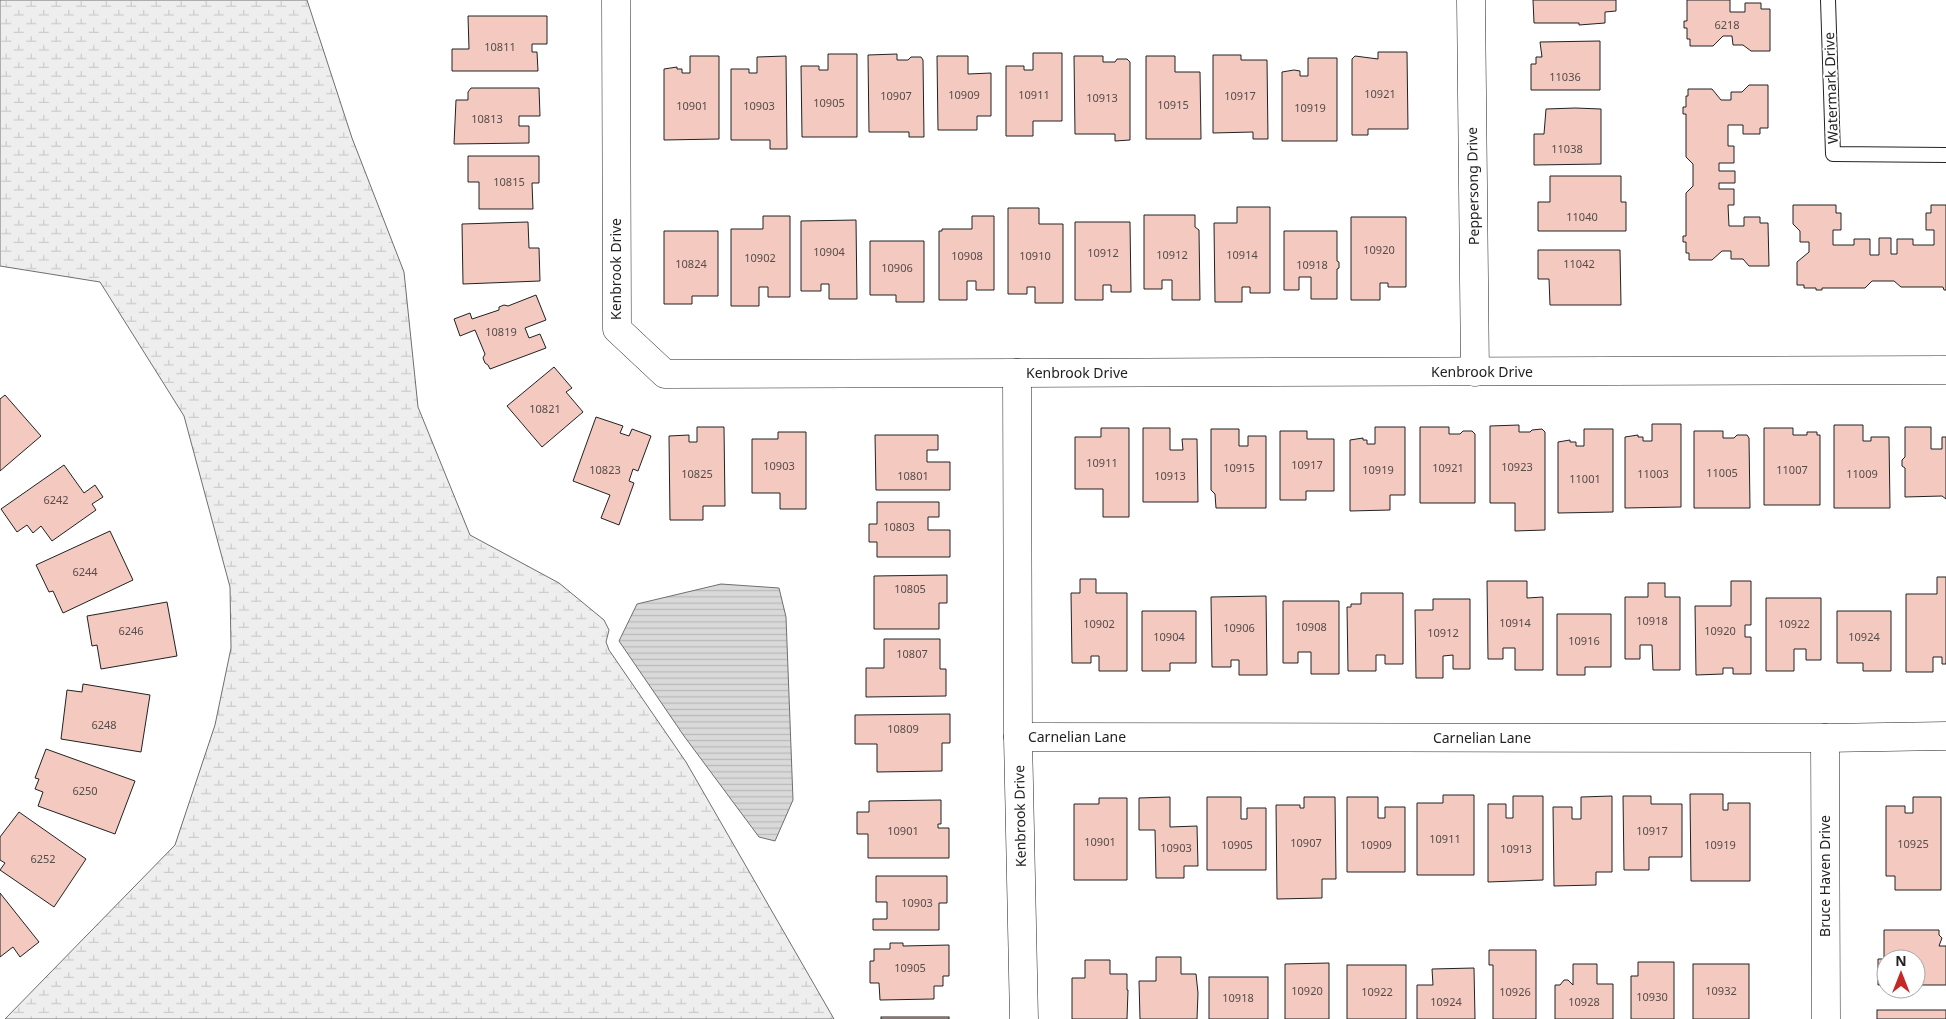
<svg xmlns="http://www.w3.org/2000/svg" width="1946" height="1019" font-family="'Noto Sans',sans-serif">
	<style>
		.wetland { fill: url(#wetland-marsh); stroke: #6f6f6f }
		.water { fill: url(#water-rules); stroke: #6f6f6f }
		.building { fill: #f3c9c0; stroke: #222 }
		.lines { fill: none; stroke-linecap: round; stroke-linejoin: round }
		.lane-casing { stroke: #222; stroke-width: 16 }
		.street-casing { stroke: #222; stroke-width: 29 }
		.lane { stroke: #fff; stroke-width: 14 }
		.street { stroke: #fff; stroke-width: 28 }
		.labels { text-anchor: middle; stroke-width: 4; stroke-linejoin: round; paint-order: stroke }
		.number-label { font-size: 11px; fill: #564c4a }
		.street-label { font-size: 14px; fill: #222; stroke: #fff }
	</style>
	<defs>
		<pattern id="wetland-marsh" width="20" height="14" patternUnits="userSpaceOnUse" patternTransform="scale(1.25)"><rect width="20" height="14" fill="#eee"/><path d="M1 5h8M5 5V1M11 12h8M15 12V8" fill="none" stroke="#ccc"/></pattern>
		<pattern id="water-rules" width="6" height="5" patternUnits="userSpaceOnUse" patternTransform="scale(1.25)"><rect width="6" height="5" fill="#d9d9d9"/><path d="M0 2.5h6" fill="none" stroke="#bababa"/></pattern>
	</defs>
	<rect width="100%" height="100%" fill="#fff"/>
	<path class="wetland" d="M0 0H307L352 138 404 272 418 407 470 535 559 583 604 620 609 630 606 642 609 650 686 762 834 1019H5L175 845 215 725 231 648 230 587 184 416 100 282 0 266Z"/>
	<path class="water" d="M721 584 779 588 786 617 793 800 775 841 759 837 684 736 619 641 637 604Z"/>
	<g class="building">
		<path d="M1533 0H1616V11L1605 12V23L1579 25V23H1534Z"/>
		<path d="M1687 0H1730V12H1745V3H1761V9H1770V51H1751L1743 45H1733L1732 36H1723L1713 46H1690V39H1687V28H1684V21H1687Z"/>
		<path d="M468 16H547V44H532V52H537L538 71H452V49H469Z"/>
		<path d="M1600 41V90H1531V64H1536V57H1542L1540 42Z"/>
		<path d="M1378 52H1407L1408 129H1368V135H1352V59L1355 56 1378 59Z"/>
		<path d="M1033 53H1062V121H1033V136H1006V66H1024V70H1033Z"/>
		<path d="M828 54H857V137H802L801 66H819V70H828Z"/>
		<path d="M897 54V60H908L911 57H921L923 60 924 137H909V132H869L868 55Z"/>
		<path d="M1213 55H1241V60H1267L1268 139H1253V132L1213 133Z"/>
		<path d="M690 56H719V139L664 140V69L677 67V69H682V73H690Z"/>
		<path d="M786 56 787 149H770V140H731V69H749V73H757V57Z"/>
		<path d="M937 56H968V74L991 73V116H977V130H938Z"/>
		<path d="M1074 56H1103V62H1115L1117 59H1127L1130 62V140L1115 141V134H1075Z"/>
		<path d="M1146 56H1175V72H1200L1201 139H1146Z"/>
		<path d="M1308 58H1337V141H1282V72L1294 70 1300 71V76H1308Z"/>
		<path d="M1749 85H1768V128H1760V134H1743V125H1728V146H1734V163H1719V171H1735V183H1719V189H1734V205H1728L1729 226H1744V217H1760V223H1768L1769 266H1749L1743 259H1731V251H1722L1712 260H1689V253H1686V242H1683V236H1686V193L1693 186V164L1686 157V114H1683V107H1686V96H1688V89H1712L1721 100H1731V92H1742Z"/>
		<path d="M471 88H539L540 116H519V126H529V143L454 144 456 100H468V92Z"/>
		<path d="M1575 108 1601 109V164L1534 165V134H1544L1546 109Z"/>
		<path d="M468 156H539V183H532L533 209H479V182H468Z"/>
		<path d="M1550 176H1621V202H1626V231H1538V202H1550Z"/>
		<path d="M1793 205H1836V213H1841V230H1833V245H1854V239H1870V255H1879V238H1891V254H1897V239H1913V245H1934V230H1926V213H1931V205H1946V290H1944L1943 287H1901L1894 281H1872L1865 288H1822V290H1816V288H1804V285H1797V262L1809 252V242H1800V231L1793 224Z"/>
		<path d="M1237 207H1270V293H1250V287H1242V302H1215L1214 223H1237Z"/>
		<path d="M1008 208H1039V224H1063V303H1035V287H1027V294H1008Z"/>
		<path d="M1144 215H1195V227L1199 230 1200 300H1172V280H1162V289H1144Z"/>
		<path d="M763 216H790V297H768V287H759V306H731V229H763Z"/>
		<path d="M972 216H994V290H976V281H967V300H939V231H942V229H972Z"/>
		<path d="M1351 217H1406V287H1388V283H1380V300H1351Z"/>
		<path d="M856 220 857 299H829V284H821V291H801V221Z"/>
		<path d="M528 222 529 248H539L540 281 463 284 462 224Z"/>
		<path d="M1075 222H1130L1131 292H1111V285H1103V300H1075Z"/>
		<path d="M664 231H718V296H692V304H664Z"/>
		<path d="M1284 231H1337V261L1339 262V268L1337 269V299H1311V277H1299V290H1284Z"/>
		<path d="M870 241H924V302H896V295H870Z"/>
		<path d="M1538 250H1620L1621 305H1550L1549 279H1538Z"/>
		<path d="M536 295 546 320 525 328 529 338 540 334 546 348 490 369 488 365 485 363 483 358 485 354 475 330 460 336 454 319 470 313 472 319 499 310V307L504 305 508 306Z"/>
		<path d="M554 367 572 388 566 392 583 412 542 447 507 406Z"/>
		<path d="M5 395 41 436 0 471V399Z"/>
		<path d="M596 417 623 426 620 433 629 436 632 429 651 436 638 471 633 469 629 481 634 483 619 525 601 518 610 495 573 481Z"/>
		<path d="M1652 424H1681V507L1625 508V437L1638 435V437H1643V441H1652Z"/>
		<path d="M1519 425V432H1530L1532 430 1542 429 1545 432V530L1515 531V503H1490V426Z"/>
		<path d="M1834 425H1863V441H1871V437H1889L1890 508H1834Z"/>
		<path d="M697 427H724L725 506H703V520H670L669 436 689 435V442H697Z"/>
		<path d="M1375 427H1405V495H1390V510L1350 511V440L1363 438V440H1367V444H1375Z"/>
		<path d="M1420 427H1449V434H1460L1463 431H1472L1475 434V503H1420Z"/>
		<path d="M1905 427H1931V449H1942V437H1946V499L1942 496 1905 497V468L1902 466V460L1905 457Z"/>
		<path d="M1101 428H1129V517H1103V489H1075V437H1101Z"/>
		<path d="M1143 428H1170V450H1183L1182 439H1197L1198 502H1143Z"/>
		<path d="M1764 428H1793V435H1807V432H1817V435H1820V505H1764Z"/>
		<path d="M1211 429H1239V446H1248V436H1266V508H1216L1215 494 1211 490Z"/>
		<path d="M1584 429H1613V512L1558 513V442L1570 440V442H1576V446H1584Z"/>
		<path d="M1280 431H1307V439H1334V491H1306V500H1280Z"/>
		<path d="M1694 431H1723V438H1734L1737 435H1747L1749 438 1750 508H1694Z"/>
		<path d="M778 432H806V509H780V493H752V439H778Z"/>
		<path d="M875 435H938V450H927V462H950V490H876Z"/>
		<path d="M64 465 84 493 95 485 103 497 92 504 96 510 52 541 41 526 33 533 27 525 17 532 1 509Z"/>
		<path d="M877 502H939V517H928V530H950V557H877V542H869V524H877Z"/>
		<path d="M110 531 133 580 63 613 53 591 49 592 36 565Z"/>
		<path d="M947 575V603H939V629H874V576Z"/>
		<path d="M1937 577H1946V664H1942V657H1933V672H1906V594H1937Z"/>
		<path d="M1080 579H1096V593H1127V671H1099V656H1091V663H1072L1071 593H1080Z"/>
		<path d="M1487 581H1527V598L1543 597V670H1515V648H1503V659H1488Z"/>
		<path d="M1731 581H1751V625H1745V637H1751V674H1733V668H1723V674L1696 675 1695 606H1731Z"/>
		<path d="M1648 583H1665V597H1680V670H1653L1652 645H1640V659H1625V597H1648Z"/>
		<path d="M1361 593H1403V664H1385V655H1376V671H1348L1347 607H1351V604H1361Z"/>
		<path d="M1266 596 1267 675H1239V660H1231V667H1212L1211 597Z"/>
		<path d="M1766 598H1821V660H1806V649H1794V671H1766Z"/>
		<path d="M1433 599H1470V669H1453V655L1443 656V678H1416L1415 610H1433Z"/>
		<path d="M1283 601H1339V674H1311V652H1298V663H1283Z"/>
		<path d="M167 602 177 656 101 669 97 645 92 646 87 616Z"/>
		<path d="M1142 611H1196V663H1170V671H1142Z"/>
		<path d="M1837 611H1891V671H1863V663H1837Z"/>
		<path d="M1557 614H1611V667H1585V675H1557Z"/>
		<path d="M884 639H940V669H946V696L866 697V668H884Z"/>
		<path d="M83 684 150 695 141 752 61 739 67 690 82 692Z"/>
		<path d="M950 714V743H942V771L877 772V744H855V715Z"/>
		<path d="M46 749 135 781 115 834 38 806 43 792 35 789 39 779 35 778Z"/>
		<path d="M1690 794H1723V810H1728V803H1750V881H1691Z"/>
		<path d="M1443 795H1474V875H1417V803H1443Z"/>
		<path d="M1513 796H1543V880L1488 882V804H1506V818H1513Z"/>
		<path d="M1612 796V872H1596V885L1554 886 1553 807H1572V819H1581V797Z"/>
		<path d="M1623 796H1651V804H1682V857H1649V870H1624Z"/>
		<path d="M1170 797V827L1197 826 1198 866H1184V878H1156L1155 830H1139V798Z"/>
		<path d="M1207 797H1241V819H1247V808H1266V870H1207Z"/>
		<path d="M1304 797H1335L1336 879H1322V898L1277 899 1276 805H1300V808H1304Z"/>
		<path d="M1347 797H1378V818H1385V807H1405V872H1347Z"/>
		<path d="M1913 797H1941V890H1895V876H1886V806H1905V813H1913Z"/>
		<path d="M1099 798H1127V880H1074V804H1099Z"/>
		<path d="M941 800V824H938V828H949V858H868V834H857V812H869V801Z"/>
		<path d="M19 812 86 859 54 907 0 870 5 863 0 860V837Z"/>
		<path d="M876 876H947V903H939V930H873V919H887V902H876Z"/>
		<path d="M0 893 39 942 20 957 13 947 0 957Z"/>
		<path d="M1884 930H1939V935L1942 938 1939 946H1946V985H1916V959H1886V985H1878V959H1884Z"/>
		<path d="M890 943H903V946L949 945V976H943V986H934V999L880 1000 879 983H870V961H874V949H890Z"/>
		<path d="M1489 950H1536V1019H1493V965H1489Z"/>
		<path d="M1156 957H1181V974H1196L1198 993 1197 1019H1140L1139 981H1156Z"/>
		<path d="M1085 960H1110V974H1127V990H1128L1127 1019H1072V978H1085Z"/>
		<path d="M1638 962H1674V1019H1631V976H1638Z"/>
		<path d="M1329 963V1019H1285V964Z"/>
		<path d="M1573 964H1597V984H1613V1019H1555V985H1560L1564 980H1568L1573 985Z"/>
		<rect x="1693" y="964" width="56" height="55"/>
		<rect x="1347" y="965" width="59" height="54"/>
		<path d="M1474 968 1475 1019H1417V985H1433L1432 969Z"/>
		<rect x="1209" y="977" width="59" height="42"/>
		<rect x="1877" y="1010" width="69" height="9"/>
		<rect x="881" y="1017" width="68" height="2"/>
	</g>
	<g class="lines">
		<defs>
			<path id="lane" d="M1828 0 1833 154 1946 155"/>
			<g id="street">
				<path d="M616 0 617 329 665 374 1946 370"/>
				<path d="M1471 0 1475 372"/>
				<path d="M1017 373 1018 737 1024 1019"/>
				<path d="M1018 737 1825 738 1946 736"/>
				<path d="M1825 738 1826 1019"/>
			</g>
		</defs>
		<use href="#lane" class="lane-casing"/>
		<use href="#street" class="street-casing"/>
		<use href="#lane" class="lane"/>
		<use href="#street" class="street"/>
	</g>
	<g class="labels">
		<g class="number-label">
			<text x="1727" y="29">6218</text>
			<text x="500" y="51">10811</text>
			<text x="1565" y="81">11036</text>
			<text x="1380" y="98">10921</text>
			<text x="964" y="99">10909</text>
			<text x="1034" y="99">10911</text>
			<text x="896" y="100">10907</text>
			<text x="1240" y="100">10917</text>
			<text x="1102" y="102">10913</text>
			<text x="829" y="107">10905</text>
			<text x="1173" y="109">10915</text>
			<text x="692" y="110">10901</text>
			<text x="759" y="110">10903</text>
			<text x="1310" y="112">10919</text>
			<text x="487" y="123">10813</text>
			<text x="1567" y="153">11038</text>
			<text x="509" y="186">10815</text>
			<text x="1582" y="221">11040</text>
			<text x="1379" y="254">10920</text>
			<text x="829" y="256">10904</text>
			<text x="1103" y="257">10912</text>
			<text x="1172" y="259">10912</text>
			<text x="1242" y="259">10914</text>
			<text x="967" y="260">10908</text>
			<text x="1035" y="260">10910</text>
			<text x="760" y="262">10902</text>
			<text x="691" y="268">10824</text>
			<text x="1579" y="268">11042</text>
			<text x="1312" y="269">10918</text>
			<text x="897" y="272">10906</text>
			<text x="501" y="336">10819</text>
			<text x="545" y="413">10821</text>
			<text x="1102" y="467">10911</text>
			<text x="1307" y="469">10917</text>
			<text x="779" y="470">10903</text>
			<text x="1517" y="471">10923</text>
			<text x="1239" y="472">10915</text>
			<text x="1448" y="472">10921</text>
			<text x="605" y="474">10823</text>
			<text x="1378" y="474">10919</text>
			<text x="1792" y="474">11007</text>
			<text x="1722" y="477">11005</text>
			<text x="697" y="478">10825</text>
			<text x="1653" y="478">11003</text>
			<text x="1862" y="478">11009</text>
			<text x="913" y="480">10801</text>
			<text x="1170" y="480">10913</text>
			<text x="1585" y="483">11001</text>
			<text x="56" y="504">6242</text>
			<text x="899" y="531">10803</text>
			<text x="85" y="576">6244</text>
			<text x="910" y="593">10805</text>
			<text x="1652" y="625">10918</text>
			<text x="1515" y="627">10914</text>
			<text x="1099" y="628">10902</text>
			<text x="1794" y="628">10922</text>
			<text x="1311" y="631">10908</text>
			<text x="1239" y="632">10906</text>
			<text x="131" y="635">6246</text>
			<text x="1720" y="635">10920</text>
			<text x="1443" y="637">10912</text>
			<text x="1169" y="641">10904</text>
			<text x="1864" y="641">10924</text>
			<text x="1584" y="645">10916</text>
			<text x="912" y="658">10807</text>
			<text x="104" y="729">6248</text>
			<text x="903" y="733">10809</text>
			<text x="85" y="795">6250</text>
			<text x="903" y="835">10901</text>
			<text x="1652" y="835">10917</text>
			<text x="1445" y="843">10911</text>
			<text x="1100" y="846">10901</text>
			<text x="1306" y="847">10907</text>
			<text x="1913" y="848">10925</text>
			<text x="1237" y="849">10905</text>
			<text x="1376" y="849">10909</text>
			<text x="1720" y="849">10919</text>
			<text x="1176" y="852">10903</text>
			<text x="1516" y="853">10913</text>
			<text x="43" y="863">6252</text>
			<text x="917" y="907">10903</text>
			<text x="910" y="972">10905</text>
			<text x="1307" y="995">10920</text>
			<text x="1721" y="995">10932</text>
			<text x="1377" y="996">10922</text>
			<text x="1515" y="996">10926</text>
			<text x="1652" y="1001">10930</text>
			<text x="1238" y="1002">10918</text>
			<text x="1446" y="1006">10924</text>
			<text x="1584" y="1006">10928</text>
		</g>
		<g class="street-label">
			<text transform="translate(1831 88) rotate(-92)" y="5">Watermark Drive</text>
			<text transform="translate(1473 186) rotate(-91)" y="5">Peppersong Drive</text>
			<text transform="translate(616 269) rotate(-90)" y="5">Kenbrook Drive</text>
			<text x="1482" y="377">Kenbrook Drive</text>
			<text x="1077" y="378">Kenbrook Drive</text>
			<text x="1077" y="742">Carnelian Lane</text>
			<text x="1482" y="743">Carnelian Lane</text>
			<text transform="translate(1020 816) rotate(-91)" y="5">Kenbrook Drive</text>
			<text transform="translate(1825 876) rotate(-90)" y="5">Bruce Haven Drive</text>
		</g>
	</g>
	<g transform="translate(1901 974)"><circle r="24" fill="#ffffff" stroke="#a7a7a7"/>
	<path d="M0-4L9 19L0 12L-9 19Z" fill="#c62828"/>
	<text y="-8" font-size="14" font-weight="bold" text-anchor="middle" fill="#222222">N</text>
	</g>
</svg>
